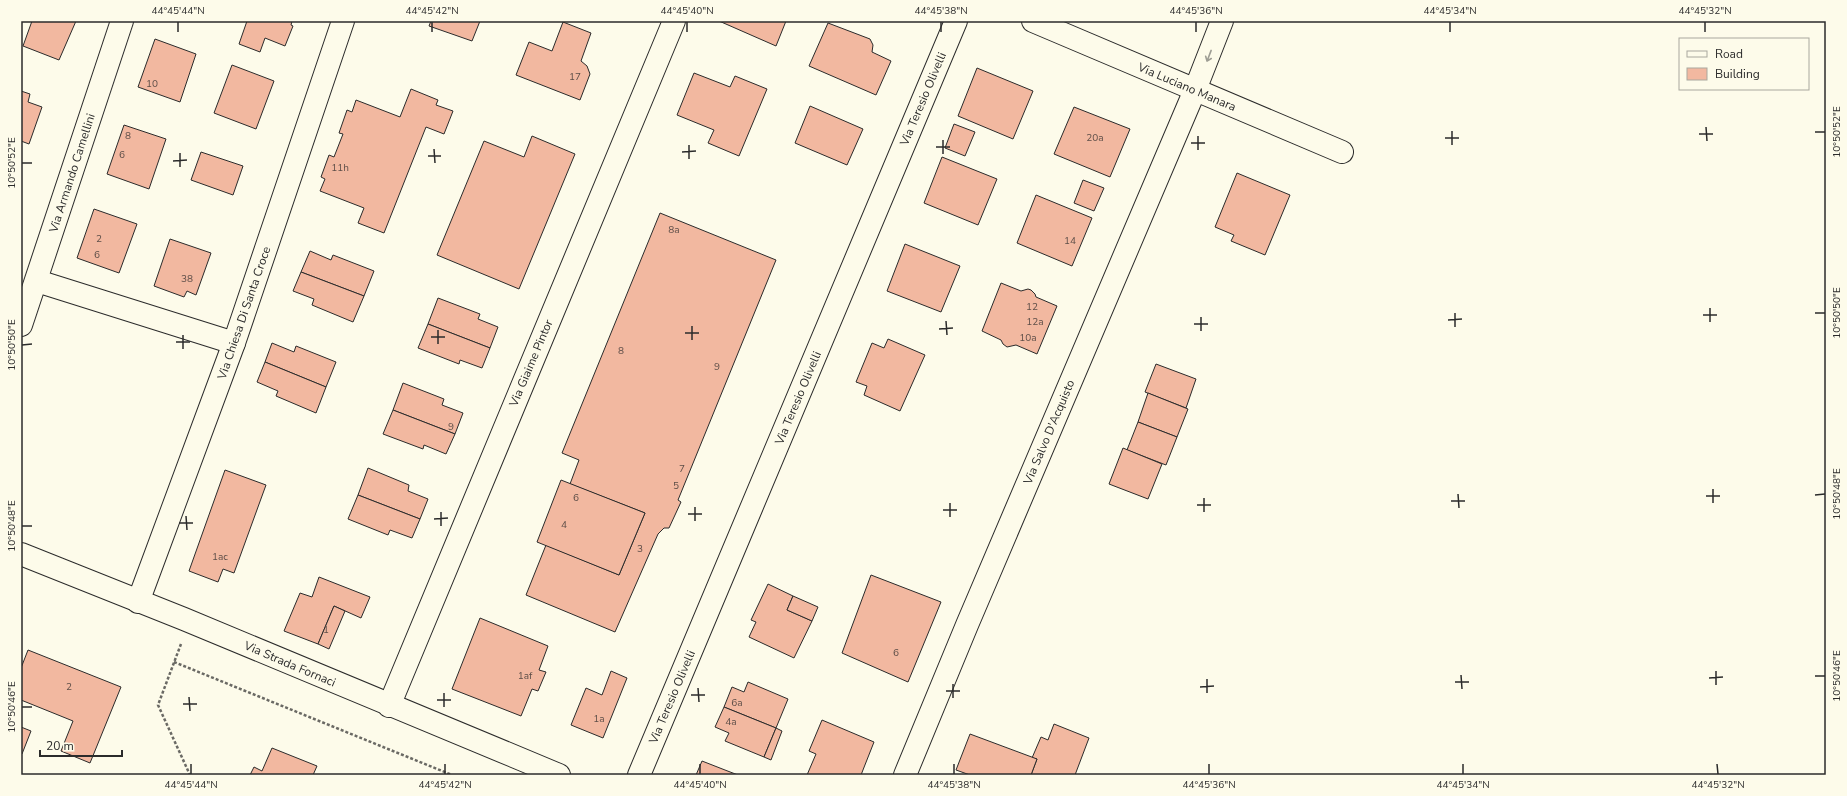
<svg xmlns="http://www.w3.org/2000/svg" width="1847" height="796" font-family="'Nunito Sans',sans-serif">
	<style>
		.building { fill: #f2b8a0; stroke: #2b2b2b }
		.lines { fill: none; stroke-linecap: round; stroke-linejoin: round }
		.minor-casing { stroke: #2b2b2b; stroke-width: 24 }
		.path { stroke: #6a6964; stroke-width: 2.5; stroke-dasharray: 3 2; stroke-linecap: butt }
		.minor { stroke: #fdfbea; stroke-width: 22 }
		.oneway { stroke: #9e9d94 }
		.ticks { fill: none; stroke: #2b2b2b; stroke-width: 1.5 }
		.labels { text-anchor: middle; stroke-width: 3; stroke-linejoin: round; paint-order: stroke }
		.number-label { font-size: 10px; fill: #5d4e48 }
		.street-label { font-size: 12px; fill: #2b2b2b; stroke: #fdfbea }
		.neatline { fill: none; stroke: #2b2b2b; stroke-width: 1.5 }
		.ticks-label { font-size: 10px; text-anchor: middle; fill: #2b2b2b }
	</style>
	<rect width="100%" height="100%" fill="#fdfbea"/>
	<g class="building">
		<path d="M32 21H76L59 60 23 46Z"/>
		<path d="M247 21H292L291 25 293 26 285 46 265 38 260 52 239 44Z"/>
		<path d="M431 21H480L472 41 429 26Z"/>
		<path d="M719 21H786L776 46Z"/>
		<path d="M563 22 591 33 581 61 587 66 590 74 580 100 516 75 529 42 552 51Z"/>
		<path d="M828 23 870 39 873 45 872 52 891 61 876 95 809 66Z"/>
		<path d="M155 39 196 54 180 102 138 87Z"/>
		<path d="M232 65 274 81 256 129 214 113Z"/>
		<path d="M977 68 1033 91 1013 139 958 116Z"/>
		<path d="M694 73 730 87 735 76 767 89 739 156 708 143 714 130 677 115Z"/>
		<path d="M411 89 438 100 436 105 453 111 444 134 426 127 384 233 358 223 364 208 320 191 325 179 321 177 329 155 334 157 343 134 339 133 347 110 352 112 356 100 400 117Z"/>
		<path d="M21 91 30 94 28 102 42 107 29 144 21 141Z"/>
		<path d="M810 106 863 129 847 165 795 143Z"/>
		<path d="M1074 107 1130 129 1110 177 1054 154Z"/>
		<path d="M954 124 975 132 965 156 945 148Z"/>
		<path d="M124 125 166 139 149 189 107 174Z"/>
		<path d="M532 136 575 154 519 289 437 255 484 141 524 157Z"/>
		<path d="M201 152 243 166 233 195 191 180Z"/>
		<path d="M942 157 997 179 978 225 924 203Z"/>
		<path d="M1237 173 1290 195 1265 255 1231 241 1234 235 1215 227Z"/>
		<path d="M1083 180 1104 188 1094 211 1074 203Z"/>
		<path d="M1036 195 1092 218 1072 266 1017 243Z"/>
		<path d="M94 209 137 224 119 273 77 258Z"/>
		<path d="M660 213 776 260 678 500 681 502 669 528H664L658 534 615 632 526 595 546 545 619 575 645 513 570 484 579 460 562 453Z"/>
		<path d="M170 239 211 253 196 295 187 291 184 297 154 286Z"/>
		<path d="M905 244 960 266 941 312 887 291Z"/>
		<path d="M310 251 331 260 333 255 374 271 364 296 301 272Z"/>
		<path d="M301 272 364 296 353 322 312 305 314 299 293 291Z"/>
		<path d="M1001 283 1021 291 1028 289 1031 290 1035 294 1036 297 1057 306 1037 354 1016 345 1007 347 1003 344 1001 340 982 331Z"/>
		<path d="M438 298 480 314 478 319 498 327 490 348 428 324Z"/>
		<path d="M428 324 490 348 482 368 460 360 459 364 418 348Z"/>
		<path d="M888 339 925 355 900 411 864 395 867 386 856 382 872 343 884 348Z"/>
		<path d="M272 343 294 352 296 346 336 362 326 387 265 362Z"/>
		<path d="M265 362 326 387 316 413 276 396 278 391 257 382Z"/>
		<path d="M1156 364 1196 379 1186 408 1145 392Z"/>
		<path d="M403 383 444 399 442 405 463 413 455 434 393 410Z"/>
		<path d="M1148 393 1188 409 1177 437 1138 422Z"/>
		<path d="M393 410 455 434 446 454 424 445 423 449 383 434Z"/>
		<path d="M1138 422 1177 437 1166 465 1127 450Z"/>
		<path d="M1123 448 1162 464 1148 499 1109 484Z"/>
		<path d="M368 468 409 485 408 491 428 499 420 519 358 495Z"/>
		<path d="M225 470 266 485 234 573 223 569 218 582 189 571Z"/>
		<path d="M561 480 645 513 619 575 537 542Z"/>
		<path d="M358 495 420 519 412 538 390 530 388 535 348 519Z"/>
		<path d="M871 575 941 602 908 682 842 653Z"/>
		<path d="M319 577 370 597 361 618 334 606 318 644 284 631 300 593 312 597Z"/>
		<path d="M768 584 793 596 787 610 812 621 794 658 749 637 756 622 751 620Z"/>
		<path d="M793 596 818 607 812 621 787 610Z"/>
		<path d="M334 606 345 611 329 649 318 644Z"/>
		<path d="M480 618 548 646 539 670 546 672 538 691 532 689 521 716 452 689Z"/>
		<path d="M28 650 121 687 90 763 61 751 73 721 21 700V668Z"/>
		<path d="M611 671 627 678 603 738 571 725 586 688 602 695Z"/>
		<path d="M748 682 788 699 776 728 724 707 732 687 744 692Z"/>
		<path d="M724 707 776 728 764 757 725 741 729 733 715 727Z"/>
		<path d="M822 720 874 742 861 775H807L816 754 809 751Z"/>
		<path d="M1054 724 1089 738 1075 775H1031L1037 759 1032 758 1041 737 1048 740Z"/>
		<path d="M21 727 31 731 22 754 21 753Z"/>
		<path d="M776 728 782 731 771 760 764 757Z"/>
		<path d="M970 734 1037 759 1031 775H970L956 770Z"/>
		<path d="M272 748 317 766 313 775H250L254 767 262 771Z"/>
		<path d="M702 761 725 770 738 775H696Z"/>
	</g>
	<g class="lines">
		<defs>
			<g id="minor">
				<path d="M1033 21 1342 152"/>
				<path d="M37 281 234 343"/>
				<path d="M21 325 122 21"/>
				<path d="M21 554 184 619 559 775"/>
				<path d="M138 602 234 343 343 21"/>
				<path d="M389 706 674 21"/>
				<path d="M639 775 956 21"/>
				<path d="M905 775 967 625 1195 90 1222 21"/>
			</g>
		</defs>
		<use href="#minor" class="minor-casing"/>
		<g class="path">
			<path d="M181 644 158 705 190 775"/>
			<path d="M174 662 452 775"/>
		</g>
		<use href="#minor" class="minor"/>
	</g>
	<defs><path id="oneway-shaft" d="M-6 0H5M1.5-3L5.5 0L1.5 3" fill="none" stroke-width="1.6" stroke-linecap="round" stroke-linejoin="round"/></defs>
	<use class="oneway" href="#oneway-shaft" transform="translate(1209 56) rotate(111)"/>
	<path class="ticks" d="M178 22V32M432 22V32M687 22V32M941 22V32M1196 22V32M1450 22V32M1705 22V32M1706 127 1707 141M1452 131V145M1815 132H1825M1699 134H1713M1198 136V150M1445 138H1459M943 140V154M1191 143H1205M689 145V159M936 147H950M434 149 435 163M682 152 696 151M180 153V167M428 156H441M173 161 187 160M22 163H32M1710 308V322M1455 313V327M1815 313H1825M1703 315H1717M1201 317V331M1448 320 1462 319M946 321 947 335M1194 324H1208M692 326V340M939 329 953 328M438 330V344M685 333H699M183 335V349M431 337H445M176 342H190M22 345 32 344M1713 489V503M1458 494 1459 508M1815 495 1825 494M1706 496H1720M1204 498V512M1451 501H1465M950 503V517M1197 505H1211M695 507V521M943 510H957M441 512V526M688 514H702M186 516 187 530M434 519 448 518M179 523H193M22 526H32M1716 671V685M1461 675 1462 689M1815 676H1825M1709 678 1723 677M1207 679V693M1455 682H1469M953 684V698M1200 687 1214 686M698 688 699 702M946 691H960M444 693V707M691 695H705M189 697 190 711M437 700H451M183 704H197M22 707H32M191 764V774M445 764V774M700 764V774M954 764V774M1209 764V774M1463 764V774M1717 764 1718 774"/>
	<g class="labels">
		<g class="number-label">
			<text x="575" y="80">17</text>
			<text x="152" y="87">10</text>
			<text x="128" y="139">8</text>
			<text x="1095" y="141">20a</text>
			<text x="122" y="158">6</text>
			<text x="340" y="171">11h</text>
			<text x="674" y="233">8a</text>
			<text x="99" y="242">2</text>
			<text x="1070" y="244">14</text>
			<text x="97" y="258">6</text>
			<text x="187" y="282">38</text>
			<text x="1032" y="310">12</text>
			<text x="1035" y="325">12a</text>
			<text x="1028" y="341">10a</text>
			<text x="621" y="354">8</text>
			<text x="717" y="370">9</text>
			<text x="451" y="430">9</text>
			<text x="682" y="472">7</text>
			<text x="676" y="489">5</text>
			<text x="576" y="501">6</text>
			<text x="564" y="528">4</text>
			<text x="640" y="552">3</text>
			<text x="220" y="560">1ac</text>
			<text x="326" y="633">1</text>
			<text x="896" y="656">6</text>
			<text x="525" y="679">1af</text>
			<text x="69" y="690">2</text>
			<text x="737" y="706">6a</text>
			<text x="599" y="722">1a</text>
			<text x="731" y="725">4a</text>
		</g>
		<g class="street-label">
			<text transform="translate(1187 87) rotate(23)" y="4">Via Luciano Manara</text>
			<text transform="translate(923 99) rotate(-67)" y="4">Via Teresio Olivelli</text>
			<text transform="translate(72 173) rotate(-72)" y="4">Via Armando Camellini</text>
			<text transform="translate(244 313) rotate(-71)" y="4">Via Chiesa Di Santa Croce</text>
			<text transform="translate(531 363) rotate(-67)" y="4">Via Giaime Pintor</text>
			<text transform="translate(798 398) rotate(-67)" y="4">Via Teresio Olivelli</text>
			<text transform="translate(1049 432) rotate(-67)" y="4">Via Salvo D'Acquisto</text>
			<text transform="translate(290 664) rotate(23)" y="4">Via Strada Fornaci</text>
			<text transform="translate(672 697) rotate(-67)" y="4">Via Teresio Olivelli</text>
		</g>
	</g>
	<rect width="1847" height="796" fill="none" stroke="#fdfbea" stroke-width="44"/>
	<rect x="1679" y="38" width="130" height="52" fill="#fdfbea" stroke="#a9a89e"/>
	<rect x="1687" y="51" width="20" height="6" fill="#fdfbea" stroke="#a9a89e"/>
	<text x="1715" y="58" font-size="12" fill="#2b2b2b">Road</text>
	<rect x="1687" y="68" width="20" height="12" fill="#f2b8a0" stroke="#a9a89e"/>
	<text x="1715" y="78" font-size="12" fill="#2b2b2b">Building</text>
	<path d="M40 750v6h82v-6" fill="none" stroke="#2b2b2b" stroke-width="2"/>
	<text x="46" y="750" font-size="12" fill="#2b2b2b" stroke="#fdfbea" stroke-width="3" paint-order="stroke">20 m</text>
	<rect x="22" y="22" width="1803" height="752" class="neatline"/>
	<g class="ticks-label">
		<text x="178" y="14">44°45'44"N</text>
		<text x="432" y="14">44°45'42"N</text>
		<text x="687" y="14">44°45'40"N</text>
		<text x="941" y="14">44°45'38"N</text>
		<text x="1196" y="14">44°45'36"N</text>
		<text x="1450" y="14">44°45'34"N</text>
		<text x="1705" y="14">44°45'32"N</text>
		<text transform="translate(1836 132) rotate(-90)" y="4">10°50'52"E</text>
		<text transform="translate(11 163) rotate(-90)" y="4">10°50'52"E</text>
		<text transform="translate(1836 313) rotate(-90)" y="4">10°50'50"E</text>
		<text transform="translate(11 345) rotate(-90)" y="4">10°50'50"E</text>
		<text transform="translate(1836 494) rotate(-90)" y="4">10°50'48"E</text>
		<text transform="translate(11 526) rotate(-90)" y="4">10°50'48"E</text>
		<text transform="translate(1836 676) rotate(-90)" y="4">10°50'46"E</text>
		<text transform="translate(11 707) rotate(-90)" y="4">10°50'46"E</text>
		<text x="191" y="788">44°45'44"N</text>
		<text x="445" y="788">44°45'42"N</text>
		<text x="700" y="788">44°45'40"N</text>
		<text x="954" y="788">44°45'38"N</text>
		<text x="1209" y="788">44°45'36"N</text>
		<text x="1463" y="788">44°45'34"N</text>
		<text x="1718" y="788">44°45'32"N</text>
	</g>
</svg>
